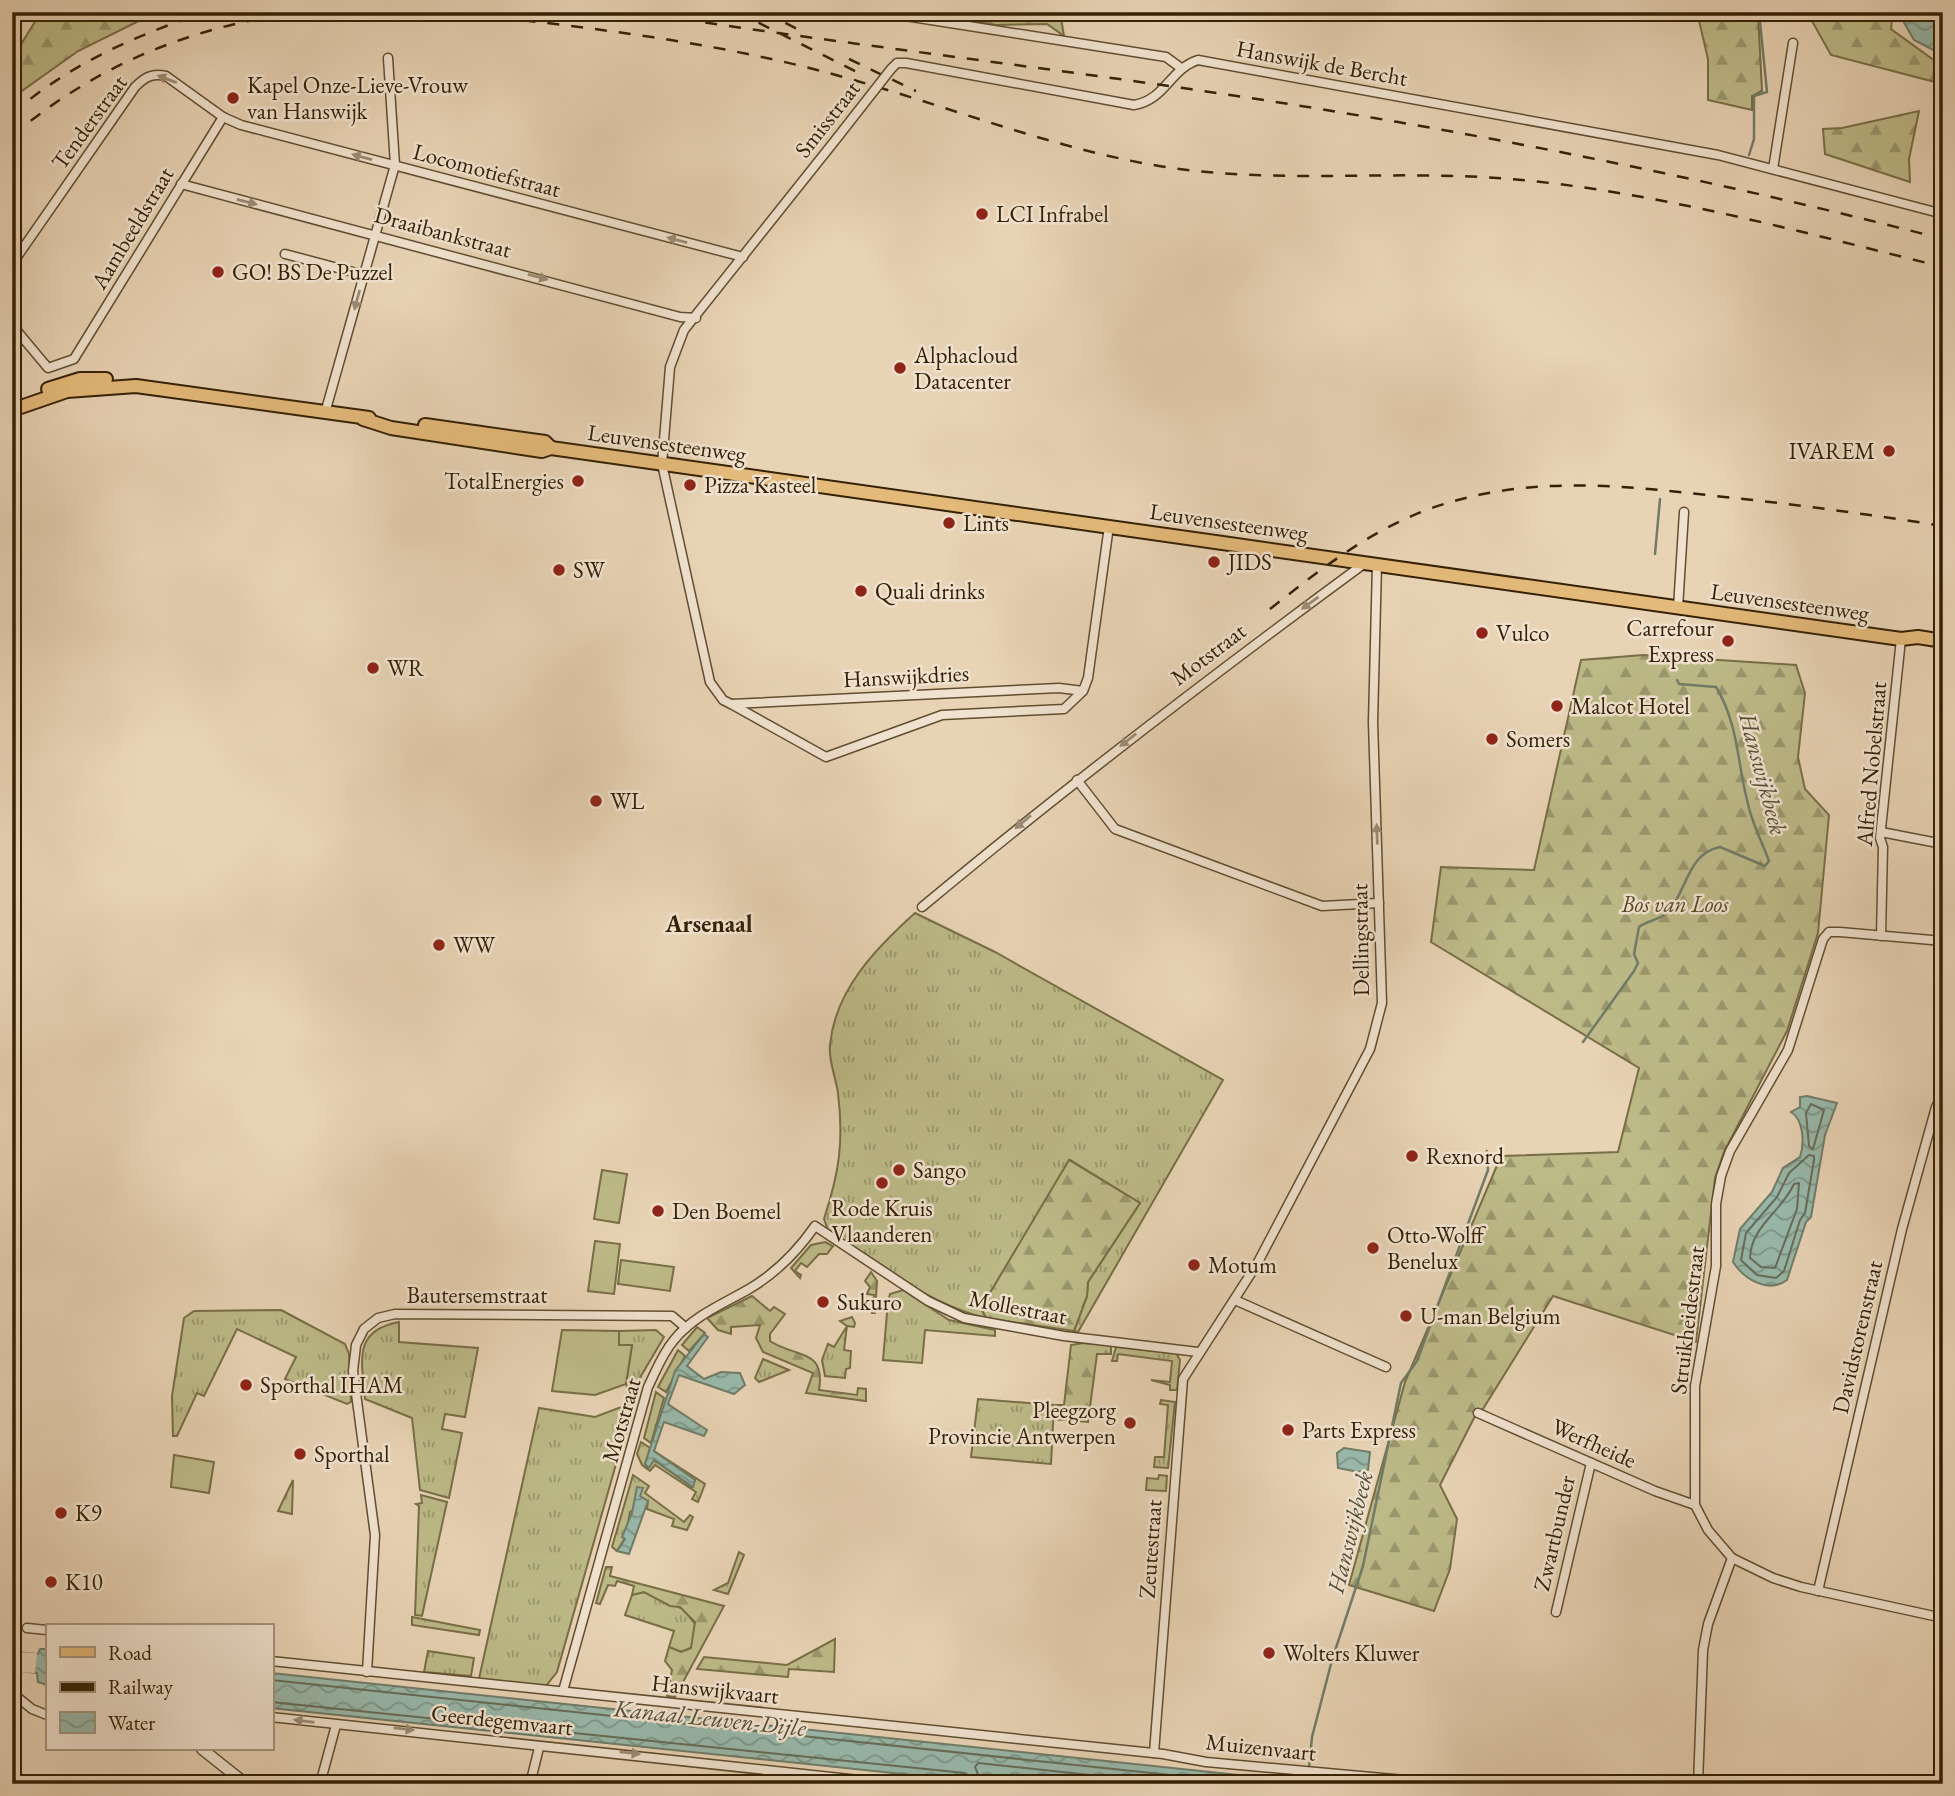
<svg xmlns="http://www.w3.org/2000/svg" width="1955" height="1796" font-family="'EB Garamond',serif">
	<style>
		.grass { fill: url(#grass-tufts); stroke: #786e46; stroke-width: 2 }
		.forest { fill: url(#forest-firs); stroke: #786e46; stroke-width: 2 }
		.garden { fill: #bdba88; stroke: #786e46; stroke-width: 2 }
		.water { fill: url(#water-waves); stroke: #707c68; stroke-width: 2 }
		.pier { fill: #e8d3b5 }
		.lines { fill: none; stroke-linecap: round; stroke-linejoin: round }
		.shore { stroke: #666c57; stroke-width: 2 }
		.stream { stroke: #707c68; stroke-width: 2.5 }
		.minor-casing { stroke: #614e30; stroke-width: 11 }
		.tertiary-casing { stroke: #614e30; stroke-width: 13 }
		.primary-casing { stroke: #342104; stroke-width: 16 }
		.minor { stroke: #f0e2cf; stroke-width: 8 }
		.tertiary { stroke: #f0e2cf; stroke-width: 10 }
		.primary { stroke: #e4ba7a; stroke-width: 12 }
		.rail { stroke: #342104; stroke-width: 2.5; stroke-dasharray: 12 12; stroke-linecap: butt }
		.minor-bridge-casing { stroke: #614e30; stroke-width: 11; stroke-linecap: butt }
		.minor-bridge { stroke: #f0e2cf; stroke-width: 8 }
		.oneway { fill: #9b8b74 }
		.poi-dot { fill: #8f2418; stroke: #f0e2cf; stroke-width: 2.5 }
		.labels { text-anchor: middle; stroke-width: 5; stroke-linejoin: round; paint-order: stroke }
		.street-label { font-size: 23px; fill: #342104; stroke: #f0e2cf }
		.poi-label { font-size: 23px; fill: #342104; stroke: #f0e2cf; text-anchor: start }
		.park-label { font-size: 23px; font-style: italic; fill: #564725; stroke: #f0e2cf }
		.water-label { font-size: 24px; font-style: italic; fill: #524e36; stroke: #f0e2cf }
		.neighbourhood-label { font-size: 24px; font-weight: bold; fill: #342104; stroke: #f0e2cf }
	</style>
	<defs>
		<pattern id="grass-tufts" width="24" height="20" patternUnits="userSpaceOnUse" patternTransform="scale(1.75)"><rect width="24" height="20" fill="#bdba88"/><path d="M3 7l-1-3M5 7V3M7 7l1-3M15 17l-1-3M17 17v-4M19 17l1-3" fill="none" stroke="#9a976d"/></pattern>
		<pattern id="forest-firs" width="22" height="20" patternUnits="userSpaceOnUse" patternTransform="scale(1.75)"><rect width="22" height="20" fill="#bdba88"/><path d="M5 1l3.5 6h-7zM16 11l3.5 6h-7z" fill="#9a976d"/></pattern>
		<pattern id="water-waves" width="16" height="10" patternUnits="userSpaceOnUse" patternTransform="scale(1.75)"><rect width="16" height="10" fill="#98b8aa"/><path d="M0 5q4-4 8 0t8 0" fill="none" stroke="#7d9588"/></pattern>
	</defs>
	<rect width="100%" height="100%" fill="#e8d3b5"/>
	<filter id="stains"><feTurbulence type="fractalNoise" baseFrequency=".00286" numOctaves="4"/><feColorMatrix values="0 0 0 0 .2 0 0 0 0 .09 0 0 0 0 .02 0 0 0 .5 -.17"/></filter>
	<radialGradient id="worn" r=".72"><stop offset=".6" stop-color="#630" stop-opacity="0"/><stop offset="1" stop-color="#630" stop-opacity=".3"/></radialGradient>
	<g class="grass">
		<path d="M915 913 995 952 1223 1080 1078 1332 1074 1331 1087 1296 1088 1282 1140 1203 1070 1160 981 1308 986 1318C927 1304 878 1263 828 1230L824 1219C839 1173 844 1142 838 1093 836 1078 828 1060 830 1045 835 990 876 948 915 913Z"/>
		<path d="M903 1290 949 1320 995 1330V1336L925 1330 922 1363 883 1360 888 1301 890 1294Z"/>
		<path d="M281 1310 345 1344 349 1354 351 1402 347 1404 285 1379 296 1357 237 1329 204 1396 197 1393 177 1436H173L172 1396 184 1318 194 1311Z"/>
		<path d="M852 1317 855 1323 854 1327 847 1326 844 1350 851 1351 850 1368 846 1369 845 1378 825 1376 822 1360 828 1344 834 1347 847 1326 840 1321Z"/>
		<path d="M399 1322V1342L478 1348 465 1417 445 1414 442 1429 462 1433 449 1498 420 1490 412 1418 365 1399C362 1361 352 1331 399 1322Z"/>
		<path d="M697 1327 705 1333 689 1351 682 1345Z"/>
		<path d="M656 1330 664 1337 641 1376 557 1672 545 1687 478 1683 539 1408 595 1417 632 1403 626 1384 632 1345H619V1331Z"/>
		<path d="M1116 1347 1176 1353 1180 1360 1177 1390H1170V1385L1151 1380 1170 1382 1172 1361 1118 1354 1117 1361H1112Z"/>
		<path d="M678 1350 685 1356 666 1392 658 1387Z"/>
		<path d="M763 1359 789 1370 759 1382 755 1378Z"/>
		<path d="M656 1392 664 1398 651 1443 644 1438Z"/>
		<path d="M978 1399 1054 1405 1051 1464 971 1457Z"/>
		<path d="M1161 1400 1175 1402 1168 1468 1154 1467 1155 1457H1164L1168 1405 1160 1404Z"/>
		<path d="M641 1442 650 1448 645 1464 648 1468 654 1460 692 1487 695 1480 654 1451 705 1484 698 1502 692 1499 696 1492 655 1465 650 1471 642 1465 637 1454Z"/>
		<path d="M633 1475 649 1486 645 1493 684 1522 690 1515 693 1517 687 1530 672 1526 674 1519 647 1509 648 1501 630 1512 625 1538 617 1551 612 1547Z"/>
		<path d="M1159 1475 1167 1476 1166 1491 1146 1490 1147 1478 1158 1479Z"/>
		<path d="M293 1480 292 1514 278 1511Z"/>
		<path d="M421 1495 447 1502 422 1616 415 1615 419 1506 416 1504 422 1503Z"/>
		<path d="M739 1552 744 1555 728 1594 714 1590 728 1583Z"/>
		<path d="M644 1592 683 1609 697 1626 691 1648 681 1652 669 1647 674 1631 625 1615 632 1595Z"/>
		<path d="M412 1617 480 1630 479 1635 412 1625Z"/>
		<path d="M428 1651 474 1658 471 1676 424 1672Z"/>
	</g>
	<g class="forest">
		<path d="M41 12H157L78 51 12 98V59Z"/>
		<path d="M961 12H1060L1064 36 1047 24 996 25 961 19Z"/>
		<path d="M1697 12H1758L1762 91 1752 96V110L1708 100V59Z"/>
		<path d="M1781 12H1893L1891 29 1942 66 1935 82 1831 55 1812 21Z"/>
		<path d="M1919 111 1909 159 1910 182 1825 154 1823 129 1842 128Z"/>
		<path d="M1643 655 1796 665 1805 693 1798 757 1805 789 1829 815 1818 933 1787 1031 1724 1152 1715 1178 1696 1342 1553 1296 1478 1417 1475 1416 1440 1485 1457 1519 1450 1569 1434 1611 1349 1585 1405 1382 1501 1156 1618 1152 1639 1068 1431 942 1441 867 1534 870 1581 660Z"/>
		<path d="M1069 1160 1140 1203 1088 1282 1087 1296 1074 1331 986 1318 981 1308Z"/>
		<path d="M825 1242 833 1246 827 1254H819L807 1267 801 1263 795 1271 801 1275 800 1278 791 1268 811 1245Z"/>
		<path d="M871 1272 877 1281 875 1313H872L874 1295 867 1294 870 1287 865 1281Z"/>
		<path d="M752 1296 770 1311 774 1307 785 1314 770 1334V1341C795 1358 826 1348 819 1390L857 1395 858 1388 866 1389V1401L806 1393 813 1373 763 1352 756 1338 760 1325 731 1327V1334L718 1330 707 1318Z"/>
		<path d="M1083 1343 1111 1345V1354H1097L1088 1422 1053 1419 1054 1405H1064L1071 1345Z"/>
		<path d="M606 1567H612L610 1576 724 1606 675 1697 667 1696 672 1670 665 1661 669 1647 681 1652 691 1648 695 1622 680 1607 670 1606 644 1592 632 1595 634 1586 617 1581 615 1586 608 1585 600 1604 596 1603Z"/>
		<path d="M835 1639 834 1672 789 1669 788 1677 697 1669 704 1657 787 1665Z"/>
	</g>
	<g class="garden">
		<path d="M602 1170 627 1174 619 1223 594 1219Z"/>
		<path d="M595 1241 620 1244 614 1294 588 1291Z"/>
		<path d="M621 1260 674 1267 670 1291 618 1284Z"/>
		<path d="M562 1330 619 1331V1345H632L626 1384 595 1395 552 1391Z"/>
		<path d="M174 1455 214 1462 209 1493 171 1487Z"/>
	</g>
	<g class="water">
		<path d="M1898 12H1935L1943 23V55L1914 40Z"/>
		<path d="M1807 1096 1837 1103 1825 1135 1811 1217 1806 1222 1787 1280C1768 1294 1744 1279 1733 1262L1740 1229 1772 1192 1783 1168 1800 1157C1805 1142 1803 1119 1791 1112L1800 1107V1097Z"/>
		<path d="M704 1334 708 1337 687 1366 704 1379 721 1372 740 1373 745 1385 734 1394 679 1375 668 1404 707 1430 704 1436 664 1422 654 1451 695 1480 693 1487 654 1460 649 1468 645 1464 675 1371Z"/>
		<path d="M1344 1448 1370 1452 1368 1470 1358 1472 1338 1468 1337 1453Z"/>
		<path d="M637 1487 643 1488 640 1496 648 1501 629 1554 617 1551 625 1539 622 1537 632 1513Z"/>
		<path d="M12 1642 17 1652 38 1654 40 1649H47V1685L38 1682 37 1673 12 1670Z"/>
		<path d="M271 1673 1323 1784H998L271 1708Z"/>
	</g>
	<path class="pier" d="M19 1652 37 1653 35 1673 16 1672Z"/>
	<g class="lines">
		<g class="shore">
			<path d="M1811 1104 1824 1110 1813 1149 1809 1146 1806 1113Z"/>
			<path d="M1809 1155 1814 1156V1160L1805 1213 1800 1220 1784 1271 1776 1278 1757 1275 1741 1260 1746 1233 1777 1197 1789 1173Z"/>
			<path d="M1799 1183 1797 1209 1775 1268 1761 1267 1750 1258C1751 1226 1782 1211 1794 1184Z"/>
			<path d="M271 1680 1256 1784"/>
			<path d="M271 1702 965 1773 971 1777 973 1784"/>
			<path d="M982 1784 975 1767 978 1763 1173 1784"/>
			<path d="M992 1784 996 1776 1073 1784"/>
		</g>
		<g class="stream">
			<path d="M1749 155 1754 139V96L1767 92 1759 12"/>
			<path d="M1655 554 1660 499"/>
			<path d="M1583 1042 1634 971 1638 963 1634 954 1639 927C1648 920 1661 920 1669 911 1687 890 1688 853 1720 847L1765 866 1769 861C1762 842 1752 823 1748 804 1737 763 1739 725 1716 687L1679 684 1677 680"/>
			<path d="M1309 1768 1312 1737 1332 1660 1363 1566 1401 1383 1417 1361 1488 1170 1487 1151"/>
		</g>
		<defs>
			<g id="minor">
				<path d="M880 12 1166 57 1181 68"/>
				<path d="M891 69 897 63H906L1134 105C1165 100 1170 69 1198 60L1718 155 1943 214"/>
				<path d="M1773 169 1793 43"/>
				<path d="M181 184 680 317 696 318"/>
				<path d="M285 254 364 275"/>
				<path d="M12 264 135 87C145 77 152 73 166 76L223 117 241 125 743 257"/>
				<path d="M12 325 48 368 74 359 223 117"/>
				<path d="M325 413 395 165 388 58"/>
				<path d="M1678 608 1684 512"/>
				<path d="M1083 691 1064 709 942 715 826 757 731 704 1059 688 1083 691 1088 678 1109 526"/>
				<path d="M731 704 723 700 710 682 662 464 670 367 684 330 837 138"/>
				<path d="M1077 780 1115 829 1322 906 1379 903"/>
				<path d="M1881 832 1943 844"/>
				<path d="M922 907C1066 787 1214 674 1365 563"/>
				<path d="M1881 936 1883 847 1880 838 1901 639"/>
				<path d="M1943 941 1840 932H1829L1823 939 1788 1050 1730 1151 1721 1176 1716 1204V1266L1695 1386V1505L1708 1530 1732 1558 1773 1578 1801 1587 1943 1618"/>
				<path d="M1235 1300 1386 1367"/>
				<path d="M1478 1413 1655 1491 1695 1505"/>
				<path d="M1818 1591 1902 1229 1936 1107 1943 1094"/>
				<path d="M1556 1612 1591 1463"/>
				<path d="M27 1628 47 1630"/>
				<path d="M271 1661 1163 1754 1206 1762 1449 1784"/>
				<path d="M367 1672 375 1535 353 1371 356 1345 364 1329 378 1318 395 1314 672 1316 686 1328"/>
				<path d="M563 1691 648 1387C656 1371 662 1354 674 1340 693 1316 723 1304 749 1289 776 1273 797 1252 815 1226L928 1301 964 1318 1064 1336 1198 1352"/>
				<path d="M16 1696 32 1709 47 1715"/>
				<path d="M271 1717 896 1784"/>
				<path d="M1154 1753 1183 1379 1257 1264 1370 1049 1382 1003 1373 722 1377 564"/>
				<path d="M320 1784 336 1725"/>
				<path d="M530 1784 539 1748"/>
				<path d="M1698 1784 1703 1650 1708 1624 1732 1558"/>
			</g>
			<path id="tertiary" d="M202 1749 246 1784"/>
			<g id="primary">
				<path d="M48 389 80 379H106"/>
				<path d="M12 410 67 391 136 386 369 418"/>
				<path d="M363 419 391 428 542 451 551 448C1001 509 1451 578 1901 639L1918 637 1943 641"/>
				<path d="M425 425 545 442 551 448"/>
			</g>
		</defs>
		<use href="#minor" class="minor-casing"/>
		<use href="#tertiary" class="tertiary-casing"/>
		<use href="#primary" class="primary-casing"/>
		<use href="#minor" class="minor"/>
		<use href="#tertiary" class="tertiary"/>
		<use href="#primary" class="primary"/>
		<g class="rail">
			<path d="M452 12C582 27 716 41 843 77 948 106 1051 148 1159 166 1275 185 1393 169 1509 179 1650 190 1805 233 1943 267"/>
			<path d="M634 12C817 40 1001 62 1183 88 1439 125 1693 174 1943 239"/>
			<path d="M737 12 857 72"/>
			<path d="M764 12 801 31"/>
			<path d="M849 59 916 91"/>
			<path d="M12 114C68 65 136 35 206 12"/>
			<path d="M12 136C96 65 194 25 303 12"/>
			<path d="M1270 609C1321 569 1370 530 1432 508 1526 475 1619 485 1716 496 1792 504 1867 514 1943 526"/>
		</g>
		<defs>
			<path id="minor-bridge" d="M837 138 891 69"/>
		</defs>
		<use href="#minor-bridge" class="minor-bridge-casing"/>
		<use href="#minor-bridge" class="minor-bridge"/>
	</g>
	<defs><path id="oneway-solid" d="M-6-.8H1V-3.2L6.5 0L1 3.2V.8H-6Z" transform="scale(1.75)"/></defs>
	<g class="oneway">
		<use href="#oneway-solid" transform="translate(167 79) rotate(-159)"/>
		<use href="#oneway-solid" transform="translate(362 157) rotate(-165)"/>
		<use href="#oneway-solid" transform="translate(247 202) rotate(14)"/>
		<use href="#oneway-solid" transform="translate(677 240) rotate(-165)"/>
		<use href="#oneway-solid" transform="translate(538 277) rotate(15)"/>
		<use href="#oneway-solid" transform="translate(357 300) rotate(105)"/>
		<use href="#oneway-solid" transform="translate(1310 603) rotate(144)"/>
		<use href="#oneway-solid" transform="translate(1128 740) rotate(142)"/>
		<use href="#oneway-solid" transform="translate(1023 822) rotate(140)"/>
		<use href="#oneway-solid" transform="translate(1377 834) rotate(-92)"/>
		<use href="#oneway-solid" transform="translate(304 1721) rotate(-173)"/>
		<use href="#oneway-solid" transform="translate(404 1729) rotate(6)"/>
		<use href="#oneway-solid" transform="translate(630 1753) rotate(6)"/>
	</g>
	<g class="poi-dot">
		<circle cx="233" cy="98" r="7"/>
		<circle cx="982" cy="214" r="7"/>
		<circle cx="218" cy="272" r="7"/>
		<circle cx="900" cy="368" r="7"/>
		<circle cx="1889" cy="451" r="7"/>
		<circle cx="578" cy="481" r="7"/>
		<circle cx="690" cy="485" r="7"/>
		<circle cx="949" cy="523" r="7"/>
		<circle cx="1214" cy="562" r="7"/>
		<circle cx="559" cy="570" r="7"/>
		<circle cx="861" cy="591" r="7"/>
		<circle cx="1482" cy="633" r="7"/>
		<circle cx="1728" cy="641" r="7"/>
		<circle cx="373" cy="668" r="7"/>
		<circle cx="1557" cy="706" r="7"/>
		<circle cx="1492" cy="739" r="7"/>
		<circle cx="596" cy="801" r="7"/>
		<circle cx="439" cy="945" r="7"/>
		<circle cx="1412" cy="1156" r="7"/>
		<circle cx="899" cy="1170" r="7"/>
		<circle cx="882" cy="1183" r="7"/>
		<circle cx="658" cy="1211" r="7"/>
		<circle cx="1373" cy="1248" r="7"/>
		<circle cx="1194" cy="1265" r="7"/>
		<circle cx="823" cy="1302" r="7"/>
		<circle cx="1406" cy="1316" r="7"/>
		<circle cx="246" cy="1385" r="7"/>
		<circle cx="1130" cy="1423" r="7"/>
		<circle cx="1288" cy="1430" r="7"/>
		<circle cx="300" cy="1454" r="7"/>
		<circle cx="61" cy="1513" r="7"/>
		<circle cx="51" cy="1582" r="7"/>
		<circle cx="1269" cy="1653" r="7"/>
	</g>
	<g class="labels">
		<g class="street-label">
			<text transform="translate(1322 63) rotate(10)" y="8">Hanswijk de Bercht</text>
			<text transform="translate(827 119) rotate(-52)" y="8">Smisstraat</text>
			<text transform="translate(89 122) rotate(-54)" y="8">Tenderstraat</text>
			<text transform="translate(487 170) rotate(15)" y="8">Locomotiefstraat</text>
			<text transform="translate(132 228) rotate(-59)" y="8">Aambeeldstraat</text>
			<text transform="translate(443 232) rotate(15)" y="8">Draaibankstraat</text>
			<text transform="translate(667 443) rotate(8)" y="8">Leuvensesteenweg</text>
			<text transform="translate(1229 522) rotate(8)" y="8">Leuvensesteenweg</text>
			<text transform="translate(1790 602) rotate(8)" y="8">Leuvensesteenweg</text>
			<text transform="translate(1208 654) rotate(-37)" y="8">Motstraat</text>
			<text transform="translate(906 676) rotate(-3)" y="8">Hanswijkdries</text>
			<text transform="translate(1871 764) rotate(-85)" y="8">Alfred Nobelstraat</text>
			<text transform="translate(1360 940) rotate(-91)" y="8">Dellingstraat</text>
			<text x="477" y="1303">Bautersemstraat</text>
			<text transform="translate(1018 1307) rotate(11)" y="8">Mollestraat</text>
			<text transform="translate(1687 1320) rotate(-83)" y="8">Struikheidestraat</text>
			<text transform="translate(1857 1337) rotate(-77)" y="8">Davidstorenstraat</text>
			<text transform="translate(621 1420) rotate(-74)" y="8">Motstraat</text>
			<text transform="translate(1594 1443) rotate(24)" y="8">Werfheide</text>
			<text transform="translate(1554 1533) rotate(-77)" y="8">Zwartbunder</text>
			<text transform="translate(1150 1549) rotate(-86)" y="8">Zeutestraat</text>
			<text transform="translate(715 1689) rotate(6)" y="8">Hanswijkvaart</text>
			<text transform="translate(502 1720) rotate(6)" y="8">Geerdegemvaart</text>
			<text transform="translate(1261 1747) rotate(6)" y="8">Muizenvaart</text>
		</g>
		<g class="poi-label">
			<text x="247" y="93">Kapel Onze-Lieve-Vrouw<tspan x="247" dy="26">van Hanswijk</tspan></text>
			<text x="996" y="222">LCI Infrabel</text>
			<text x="232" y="280">GO! BS De Puzzel</text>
			<text x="914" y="363">Alphacloud<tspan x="914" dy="26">Datacenter</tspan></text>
			<text x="1875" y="459" text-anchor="end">IVAREM</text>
			<text x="564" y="489" text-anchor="end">TotalEnergies</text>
			<text x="704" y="493">Pizza Kasteel</text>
			<text x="963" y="531">Lints</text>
			<text x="1228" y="570">JIDS</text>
			<text x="573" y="578">SW</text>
			<text x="875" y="599">Quali drinks</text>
			<text x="1714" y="636" text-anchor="end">Carrefour<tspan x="1714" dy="26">Express</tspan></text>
			<text x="1496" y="641">Vulco</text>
			<text x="387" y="676">WR</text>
			<text x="1571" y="714">Malcot Hotel</text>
			<text x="1506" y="747">Somers</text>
			<text x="610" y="809">WL</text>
			<text x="453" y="953">WW</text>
			<text x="1426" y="1164">Rexnord</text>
			<text x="913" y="1178">Sango</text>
			<text x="882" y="1216" text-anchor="middle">Rode Kruis<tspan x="882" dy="26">Vlaanderen</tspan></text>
			<text x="672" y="1219">Den Boemel</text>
			<text x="1387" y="1243">Otto-Wolff<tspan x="1387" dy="26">Benelux</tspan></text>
			<text x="1208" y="1273">Motum</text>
			<text x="837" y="1310">Sukuro</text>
			<text x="1420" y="1324">U-man Belgium</text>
			<text x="260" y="1393">Sporthal IHAM</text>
			<text x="1116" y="1418" text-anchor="end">Pleegzorg<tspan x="1116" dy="26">Provincie Antwerpen</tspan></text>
			<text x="1302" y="1438">Parts Express</text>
			<text x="314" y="1462">Sporthal</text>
			<text x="75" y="1521">K9</text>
			<text x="65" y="1590">K10</text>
			<text x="1283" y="1661">Wolters Kluwer</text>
		</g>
		<g class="park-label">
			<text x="1675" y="912">Bos van Loos</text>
		</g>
		<g class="water-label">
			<text transform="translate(1763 774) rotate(75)" y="8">Hanswijkbeek</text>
			<text transform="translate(1350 1532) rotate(-76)" y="8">Hanswijkbeek</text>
			<text transform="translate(710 1718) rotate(6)" y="8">Kanaal Leuven-Dijle</text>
		</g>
		<g class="neighbourhood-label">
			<text x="709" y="932">Arsenaal</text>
		</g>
	</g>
	<rect width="1955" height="1796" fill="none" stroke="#e8d3b5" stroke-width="42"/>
	<rect x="14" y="14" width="1927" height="1768" fill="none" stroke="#342104" stroke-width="3.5"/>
	<rect x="21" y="21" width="1913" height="1754" fill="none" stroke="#342104" stroke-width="2"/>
	<rect x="46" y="1624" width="228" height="126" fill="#f0e2cf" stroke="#a5957e" stroke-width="2"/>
	<rect x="60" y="1647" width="35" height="10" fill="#e4ba7a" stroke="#a5957e" stroke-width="2"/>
	<text x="108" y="1660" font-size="21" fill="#342104">Road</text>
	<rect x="60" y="1682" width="35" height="10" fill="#342104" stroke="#a5957e" stroke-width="2"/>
	<text x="108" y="1694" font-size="21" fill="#342104">Railway</text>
	<rect x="60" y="1712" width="35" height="21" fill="url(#water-waves)" stroke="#a5957e" stroke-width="2"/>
	<text x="108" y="1730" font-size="21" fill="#342104">Water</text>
	<rect width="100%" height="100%" filter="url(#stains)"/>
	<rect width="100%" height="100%" fill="url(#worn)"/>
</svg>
